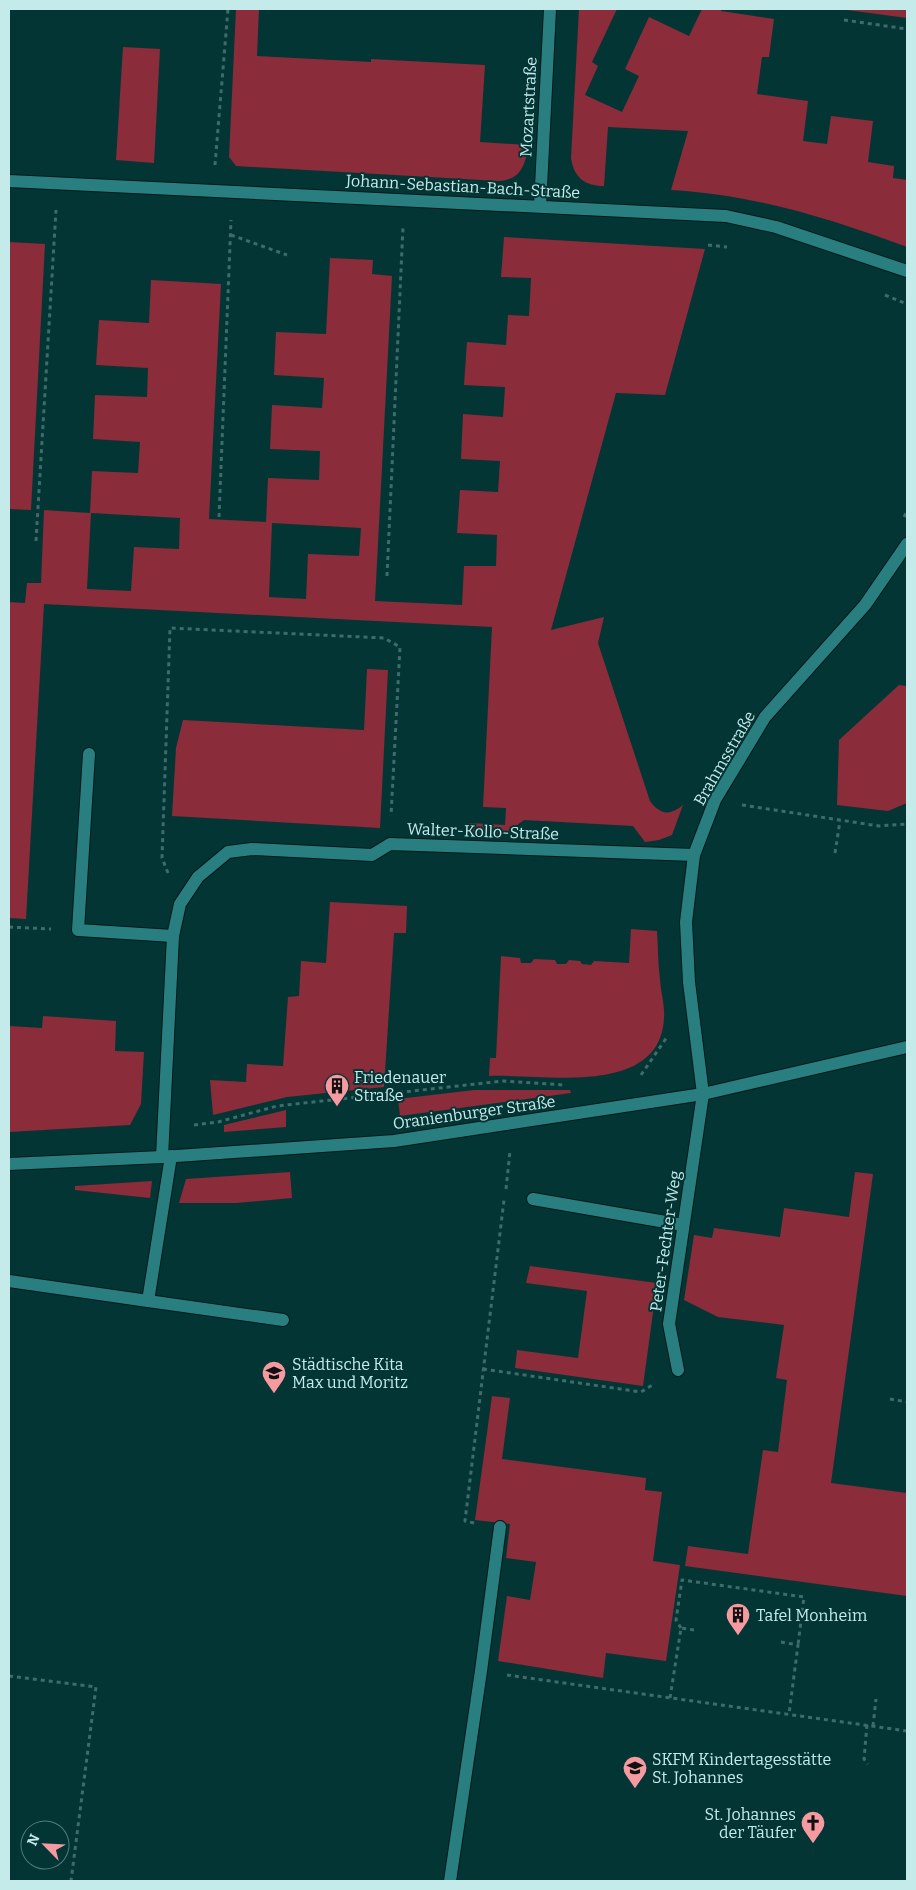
<svg xmlns="http://www.w3.org/2000/svg" width="916" height="1890" font-family="Bitter,serif">
	<style>
		.green { fill: #8a2c3a; fill-rule: evenodd }
		.lines { fill: none; stroke-linecap: round; stroke-linejoin: round }
		.lane-casing { stroke: #011a1a; stroke-width: 14 }
		.street-casing { stroke: #011a1a; stroke-width: 14 }
		.path { stroke: #3e6b6b; stroke-width: 3; stroke-dasharray: 4 4; stroke-linecap: butt }
		.lane { stroke: #297f80; stroke-width: 12 }
		.street { stroke: #297f80; stroke-width: 12 }
		.labels { text-anchor: middle; stroke-width: 4; stroke-linejoin: round; paint-order: stroke }
		.street-label { font-size: 16px; fill: #c4eaea; stroke: #043535 }
		.poi-label { font-size: 16px; fill: #c4eaea; stroke: #043535; text-anchor: start }
	</style>
	<rect width="100%" height="100%" fill="#043535"/>
	<g class="green">
		<path d="M236 9H259L257 56 371 62V59L485 65 480 142 528 145C526 164 521 180 499 181L236 166 229 157Z"/>
		<path d="M579 9H617L592 62 598 66 585 95 622 112 639 76 625 69 649 17 689 36 702 9H721V11L774 19 769 57H762L757 94 808 101 803 141 827 144 831 116 873 121 868 162 894 166 893 178 907 180V247C828 218 756 195 671 190L688 131 608 127 604 186C584 186 574 177 571 158Z"/>
		<path d="M839 9H907V18Z"/>
		<path d="M123 47 160 49 154 163 116 160Z"/>
		<path d="M504 237 705 249 665 395 616 393 551 630 604 617 598 643 650 801C660 815 670 816 683 805L672 835 659 840 645 842 633 826 524 820 505 834 469 832V823L505 825 506 808 483 807 492 627 44 604 26 919 9 918V602L25 603 27 583H41L44 510 90 513 92 471 138 473 140 442 93 439 95 395 147 397 148 368 96 365 99 320 149 323 151 280 221 284 209 519 266 522 268 478 319 480 320 451 270 449 272 405 322 408 324 378 274 375 276 332 326 334 330 258 373 260 372 274 392 276 375 601 462 605 464 566H496L497 535 457 533 460 490 498 492 500 461 461 459 463 414 503 417 505 387 464 385 467 342 506 345 508 315 529 316 531 278 501 277ZM91 513 180 518 179 549 134 547 131 591 87 589ZM272 523 361 528 359 556 308 554 306 599 269 597Z"/>
		<path d="M9 242 45 244 31 510 9 509Z"/>
		<path d="M367 669 388 670 380 828 172 816 176 748 183 720 364 730Z"/>
		<path d="M899 685 907 686V803L888 811 837 805 839 740Z"/>
		<path d="M330 902 407 906 406 933H394L384 1087 287 1097 213 1115 210 1080 246 1082 247 1064 283 1066 288 997 299 996 301 961 326 963Z"/>
		<path d="M631 929 657 931C658 947 658 964 660 980 661 993 665 1006 664 1018 660 1099 540 1073 489 1076L490 1058H496L501 956 520 958 521 963H531L534 959 555 960 557 964H566L569 960 580 961 582 964 591 965 594 961 629 963Z"/>
		<path d="M43 1016 116 1021 115 1051 144 1052 141 1104 130 1125 9 1132V1026L42 1028Z"/>
		<path d="M474 1090H570L571 1093 400 1116 398 1099Z"/>
		<path d="M286 1110V1127L224 1132V1125Z"/>
		<path d="M290 1172 292 1198 236 1203H179L186 1179Z"/>
		<path d="M855 1172 873 1174 831 1483 907 1493V1596L685 1566 688 1546 748 1554 763 1450 778 1452 787 1380 776 1378 784 1325 718 1317 684 1300 694 1235 712 1238 714 1228 780 1237 784 1208 849 1217Z"/>
		<path d="M152 1181 150 1198 75 1190V1186Z"/>
		<path d="M530 1266 657 1283 643 1386 515 1368 517 1350 578 1358 587 1291 526 1283Z"/>
		<path d="M492 1396 510 1398 502 1459 646 1478 645 1490 662 1492 653 1561 680 1565 666 1661 606 1653 603 1678 498 1661 507 1596 530 1600 536 1562 506 1558 510 1524 475 1520Z"/>
	</g>
	<g class="lines">
		<defs>
			<g id="lane">
				<path d="M89 754 78 930 173 936"/>
				<path d="M533 1199 683 1225"/>
				<path d="M9 1281 148 1301 171 1156"/>
				<path d="M148 1301 283 1320"/>
				<path d="M450 1881 481 1671 500 1527"/>
			</g>
			<g id="street">
				<path d="M9 181 726 216 776 227 907 271"/>
				<path d="M540 206 550 9"/>
				<path d="M162 1157 173 936 180 904 198 877 228 852 252 849 372 855 390 844 694 855"/>
				<path d="M9 1164 162 1157 394 1141 703 1094 907 1047"/>
				<path d="M678 1370 669 1324 703 1094 689 982 686 922 694 855 715 800 765 717 865 605 907 544"/>
			</g>
		</defs>
		<use href="#lane" class="lane-casing"/>
		<use href="#street" class="street-casing"/>
		<g class="path">
			<path d="M844 20 907 29"/>
			<path d="M215 165 228 9"/>
			<path d="M231 235 287 255"/>
			<path d="M708 245 727 247"/>
			<path d="M885 295 907 304"/>
			<path d="M219 517 231 220"/>
			<path d="M904 517 907 511"/>
			<path d="M36 541 56 210"/>
			<path d="M387 576 403 227"/>
			<path d="M742 805 879 826 907 824"/>
			<path d="M835 853 840 821"/>
			<path d="M168 873 162 858 170 628 384 638 400 647 391 816"/>
			<path d="M9 927 51 929"/>
			<path d="M641 1075 667 1037"/>
			<path d="M194 1125 218 1122 277 1106 503 1081 564 1085"/>
			<path d="M506 1189 510 1151"/>
			<path d="M483 1369 641 1392 654 1384"/>
			<path d="M890 1399 907 1402"/>
			<path d="M474 1523 465 1521 504 1200"/>
			<path d="M681 1628 676 1620 682 1580 804 1597 798 1645"/>
			<path d="M781 1642 798 1645 789 1714"/>
			<path d="M507 1675 907 1731"/>
			<path d="M9 1676 96 1687 71 1881"/>
			<path d="M670 1698 681 1628 694 1630"/>
			<path d="M867 1725 864 1759 868 1764"/>
			<path d="M873 1726 876 1699"/>
		</g>
		<use href="#lane" class="lane"/>
		<use href="#street" class="street"/>
	</g>
	<defs>
		<symbol id="building-pin" viewBox="-11 -11 22 30"><path d="M0 17L-7.5 6A9.5 9.5 0 1 1 7.5 6Z" fill="#f49aa0" stroke="#043535"/><path d="M-4-6H4V6H1V3H-1V6H-4ZM-2.5-4.3h1.7v1.8h-1.7ZM.8-4.3h1.7v1.8H.8ZM-2.5-1h1.7V.8h-1.7ZM.8-1h1.7V.8H.8Z" fill="#111"/></symbol>
		<symbol id="school-pin" viewBox="-11 -11 22 30"><path d="M0 17L-7.5 6A9.5 9.5 0 1 1 7.5 6Z" fill="#f49aa0" stroke="#043535"/><path d="M0-5L7-2L0 1L-7-2ZM-4 1L0 2.5L4 1V4Q0 6-4 4Z" fill="#111"/></symbol>
		<symbol id="church-pin" viewBox="-11 -11 22 30"><path d="M0 17L-7.5 6A9.5 9.5 0 1 1 7.5 6Z" fill="#f49aa0" stroke="#043535"/><path d="M-1.2-6h2.4v3.5h3.3v2.4h-3.3V6h-2.4V-.1h-3.3v-2.4h3.3Z" fill="#111"/></symbol>
	</defs>
	<g fill-rule="evenodd">
		<use href="#building-pin" x="323" y="1072" width="28" height="38"/>
		<use href="#school-pin" x="260" y="1359" width="28" height="38"/>
		<use href="#building-pin" x="724" y="1601" width="28" height="38"/>
		<use href="#school-pin" x="621" y="1754" width="28" height="38"/>
		<use href="#church-pin" x="799" y="1809" width="28" height="38"/>
	</g>
	<g class="labels">
		<g class="street-label">
			<text transform="translate(528 107) rotate(-87)" y="6">Mozartstraße</text>
			<text transform="translate(463 186) rotate(3)" y="6">Johann-Sebastian-Bach-Straße</text>
			<text transform="translate(724 758) rotate(-60)" y="6">Brahmsstraße</text>
			<text transform="translate(483 831) rotate(2)" y="6">Walter-Kollo-Straße</text>
			<text transform="translate(474 1112) rotate(-8)" y="6">Oranienburger Straße</text>
			<text transform="translate(665 1241) rotate(-82)" y="6">Peter-Fechter-Weg</text>
		</g>
		<g class="poi-label">
			<text x="354" y="1083">Friedenauer<tspan x="354" dy="18">Straße</tspan></text>
			<text x="292" y="1370">Städtische Kita<tspan x="292" dy="18">Max und Moritz</tspan></text>
			<text x="756" y="1621">Tafel Monheim</text>
			<text x="652" y="1765">SKFM Kindertagesstätte<tspan x="652" dy="18">St. Johannes</tspan></text>
			<text x="796" y="1820" text-anchor="end">St. Johannes<tspan x="796" dy="18">der Täufer</tspan></text>
		</g>
	</g>
	<rect width="916" height="1890" fill="none" stroke="#c4eaea" stroke-width="20"/>
	<g transform="translate(45 1845) rotate(294)"><circle r="24" fill="#043535" stroke="#517d7d"/>
	<path d="M0-4L9 19L0 12L-9 19Z" fill="#f49aa0"/>
	<text y="-8" font-size="14" font-weight="bold" text-anchor="middle" fill="#c4eaea">N</text>
	</g>
</svg>
